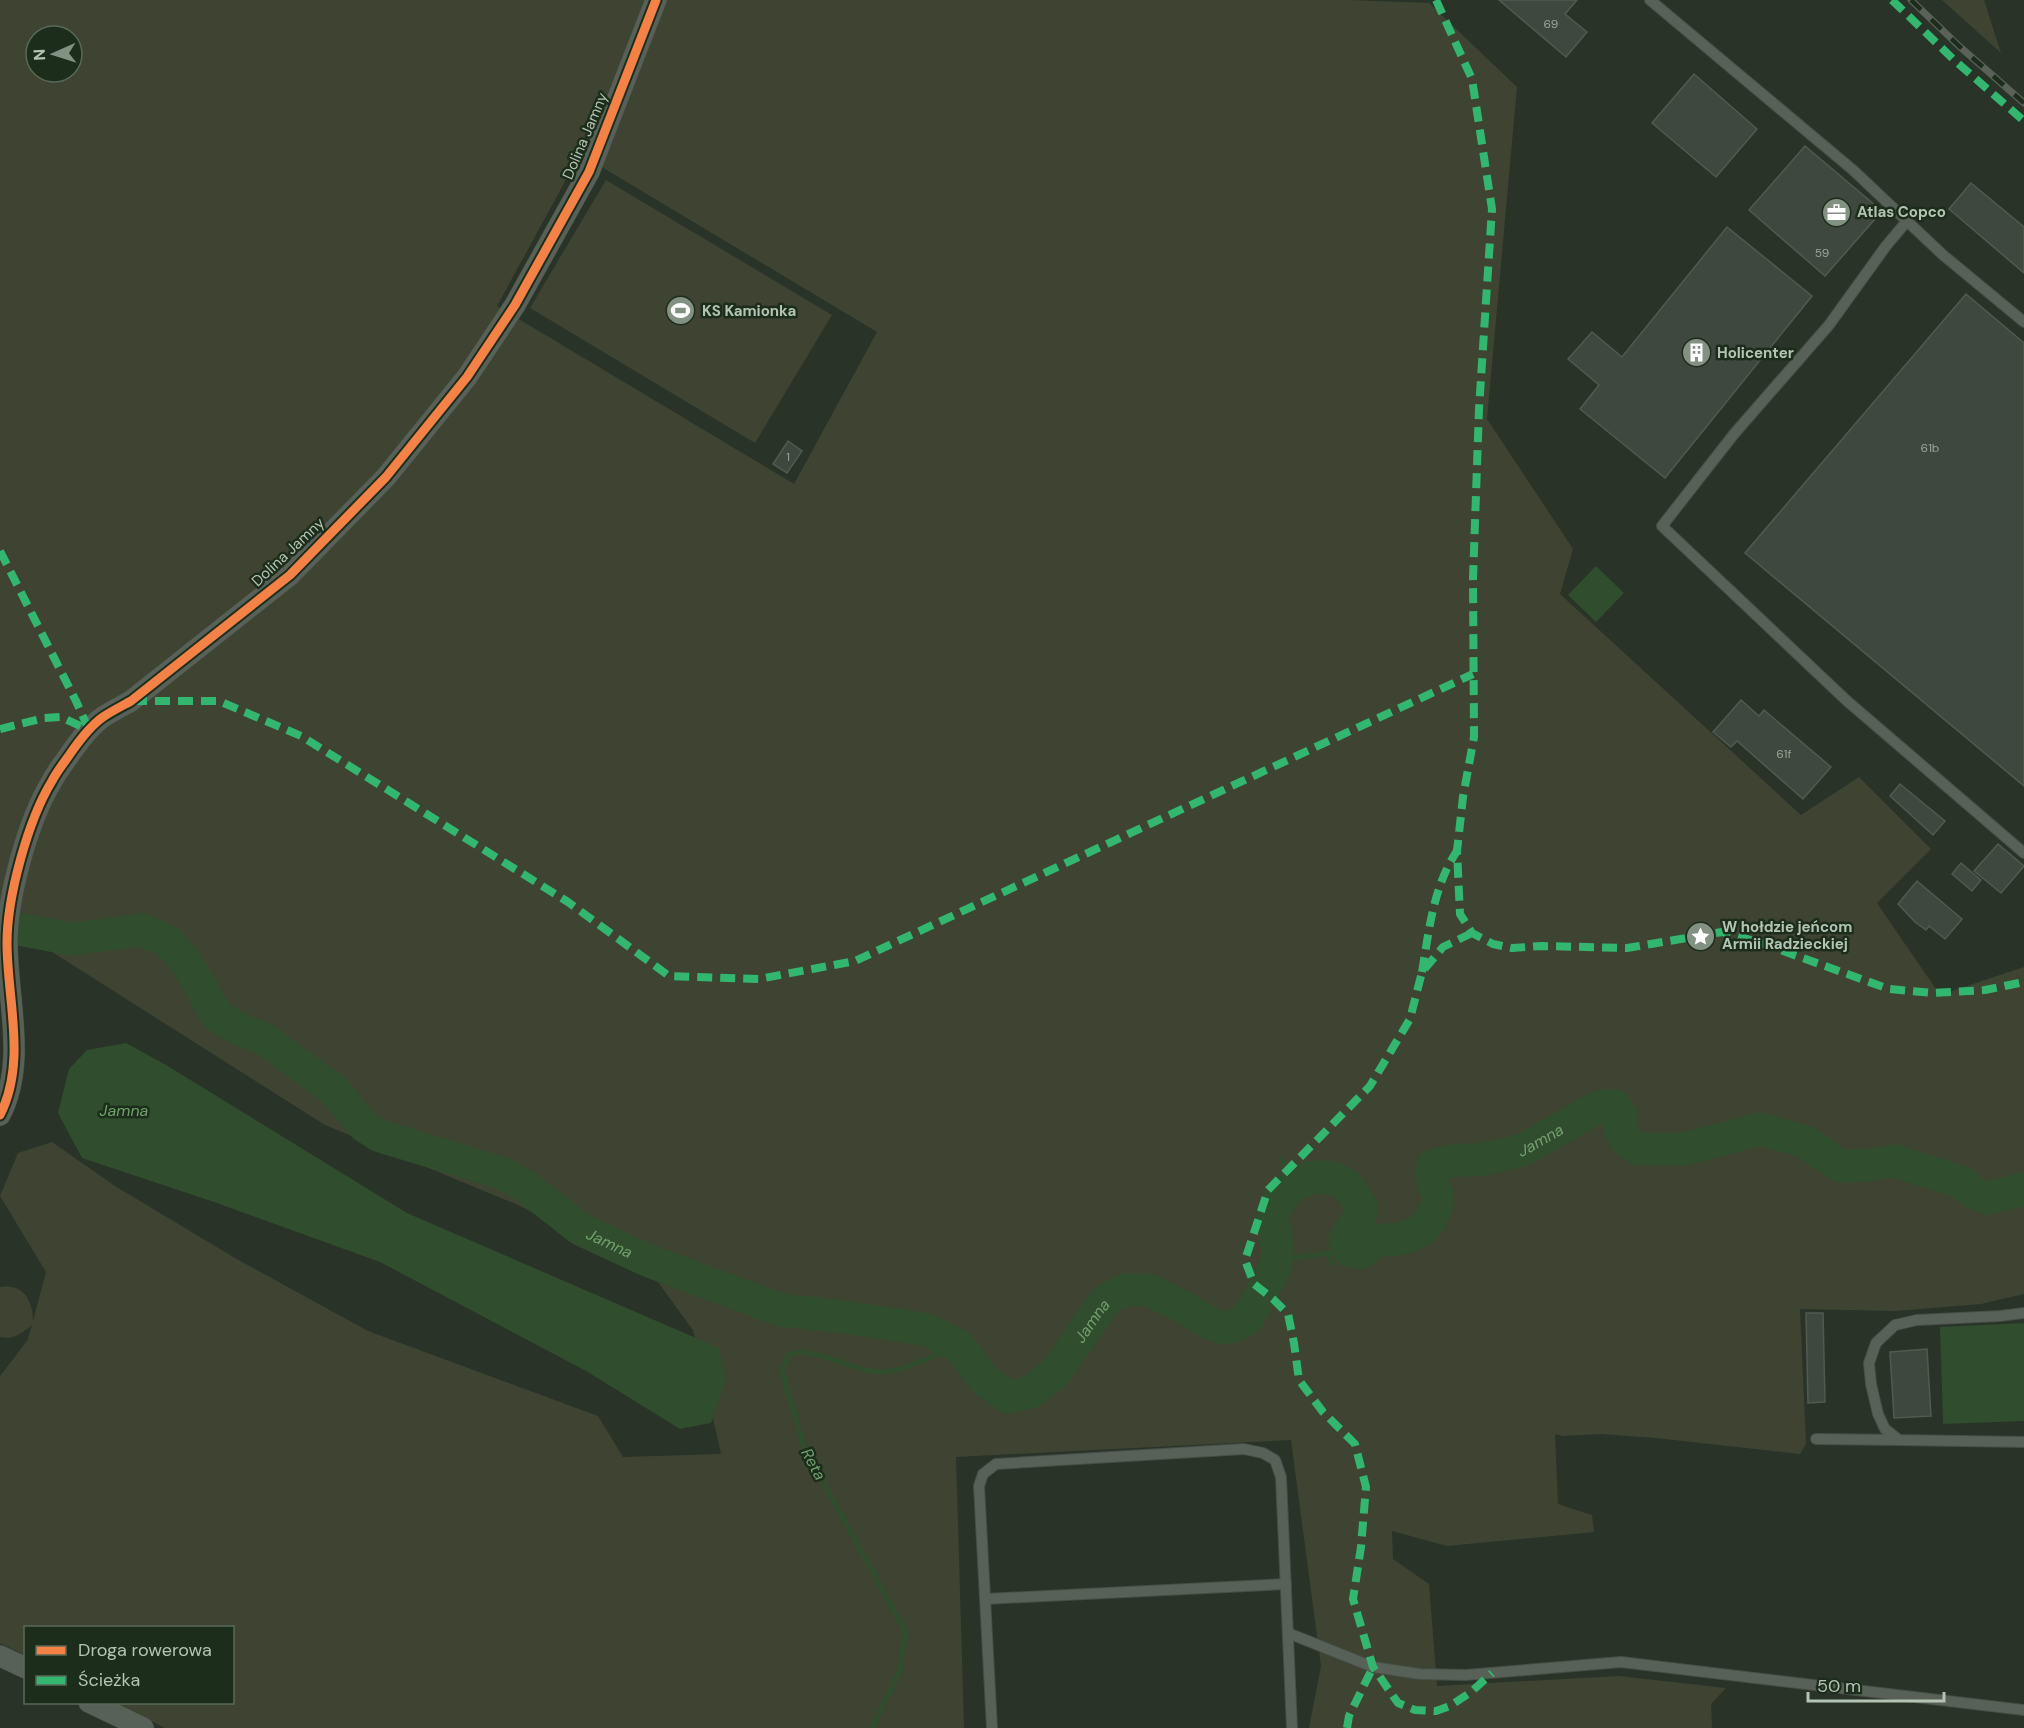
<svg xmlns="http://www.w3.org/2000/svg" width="2024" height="1728" font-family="'DM Sans',sans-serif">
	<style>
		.green { fill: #3f4432; fill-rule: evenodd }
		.water { fill: #304d2d }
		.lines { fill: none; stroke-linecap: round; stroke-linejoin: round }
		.stream { stroke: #304d2d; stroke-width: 5 }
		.river { stroke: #304d2d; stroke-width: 33 }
		.building { fill: #3f483e; stroke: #505b50; stroke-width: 1.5 }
		.service-casing { stroke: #464d45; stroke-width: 12 }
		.minor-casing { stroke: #464d45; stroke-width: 22 }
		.service { stroke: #586158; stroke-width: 10 }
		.minor { stroke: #586158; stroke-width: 21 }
		.rail-casing { stroke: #596158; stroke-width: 7 }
		.rail { stroke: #1d2d1c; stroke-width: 4.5; stroke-dasharray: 14; stroke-linecap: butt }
		.quiet { stroke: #33b770; stroke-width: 8; stroke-dasharray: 15 8; stroke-linecap: butt }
		.cycleway-casing { stroke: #1d2d1c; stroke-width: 13 }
		.cycleway { stroke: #f48246; stroke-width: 9 }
		.labels { text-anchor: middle; stroke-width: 5; stroke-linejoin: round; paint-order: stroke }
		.number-label { font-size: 12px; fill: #95a595 }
		.street-label { font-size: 15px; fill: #b2c4b2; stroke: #1d2d1c }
		.poi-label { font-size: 15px; font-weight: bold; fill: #b2c4b2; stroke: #1d2d1c; text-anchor: start }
		.water-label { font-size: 16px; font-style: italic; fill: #72a06e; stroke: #1d2d1c }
	</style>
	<rect width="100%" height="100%" fill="#293328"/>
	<g class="green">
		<path d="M0 0H1348L1429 3 1517 87 1487 419 1573 549 1560 594 1801 815 1859 777 1931 849 1877 903 1940 995 2024 967V1294L1981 1304 1895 1311 1800 1309 1806 1444 1800 1454 1656 1438 1601 1434 1563 1436 1555 1434 1558 1504 1592 1515 1594 1532 1447 1546 1392 1531 1393 1559 1429 1584 1437 1686 1619 1676 1726 1688 1711 1704 1712 1728H1309L1321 1666 1291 1440 956 1457 964 1728H165L116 1703 232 1702V1628H26L25 1655 0 1643V1376L27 1341 32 1325C22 1333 14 1340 0 1337V1287C23 1283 33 1300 33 1321L46 1272 0 1196 18 1153 52 1142 115 1186 235 1258 368 1331 598 1416 623 1457 721 1454 693 1330 652 1274 518 1205 325 1125 0 919ZM36 36H72V72H36ZM580 154 877 332 794 484 497 306Z"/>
		<path d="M1942 0H1984L2001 53Z"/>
		<path d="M606 180 832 315 755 443 530 308Z"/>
	</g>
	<g class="water">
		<path d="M1596 566 1624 593 1596 622 1568 595Z"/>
		<path d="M126 1043 166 1065 407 1213 719 1348 726 1379 711 1423 680 1429 586 1371 380 1262 214 1202 82 1158 58 1113 69 1069 87 1050Z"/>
		<path d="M2024 1323V1421L1943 1424 1940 1327Z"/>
	</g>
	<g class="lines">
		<g class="stream">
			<path d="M1282 1159 1295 1185"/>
			<path d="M1329 1253 1332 1263"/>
			<path d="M1277 1259 1351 1251"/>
			<path d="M872 1728 900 1670 905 1631 804 1447 782 1371 788 1355C812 1344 855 1373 883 1372 903 1371 940 1353 959 1346"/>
		</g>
		<path class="river" id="s1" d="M18 929 72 939 143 930 167 941 186 961 217 1016 241 1030 264 1039 333 1089 364 1126 380 1136 505 1174 528 1188 580 1229 649 1261 781 1310 853 1318 928 1330 959 1346 985 1380 1008 1397 1031 1392 1057 1371 1098 1311 1109 1298 1125 1290H1148L1183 1307 1211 1324 1225 1328 1237 1325 1248 1318 1275 1268 1278 1251 1273 1217 1279 1200 1295 1185 1313 1177 1333 1178 1347 1185 1362 1207 1360 1217 1345 1239 1351 1251 1362 1252 1376 1240C1401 1241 1425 1236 1435 1211 1435 1210 1438 1203 1438 1202 1438 1187 1430 1184 1433 1165L1451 1161 1485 1159 1523 1150 1594 1109 1605 1106H1615L1622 1117 1620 1128 1626 1140 1639 1149H1685L1761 1129 1806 1142 1840 1166 1868 1165 1895 1161 1961 1182 1974 1193 1988 1198 2024 1189"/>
	</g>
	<g class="building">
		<path d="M1499 0H1577L1565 14 1587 32 1566 57Z"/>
		<path d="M1694 74 1757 129 1716 177 1652 123Z"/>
		<path d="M1805 146 1882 211 1825 276 1749 210Z"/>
		<path d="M1971 183 2024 227V273L1949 209Z"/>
		<path d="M1727 227 1812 296 1665 478 1580 409 1599 385 1568 359 1592 332 1622 357Z"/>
		<path d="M1966 294 2024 343V786L1745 553Z"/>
		<path d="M788 441 802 451 787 473 773 464Z"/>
		<path d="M1741 700 1759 716 1764 710 1831 767 1803 799 1737 741 1731 747 1713 732Z"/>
		<path d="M1900 784 1945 821 1933 835 1890 796Z"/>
		<path d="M1998 844 2024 866 2001 893 1974 871Z"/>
		<path d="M1961 863 1981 880 1972 891 1952 874Z"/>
		<path d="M1917 881 1962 919 1945 939 1929 926 1926 930 1915 922 1898 904Z"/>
		<path d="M1806 1313H1823L1825 1402 1808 1403Z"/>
		<path d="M1927 1349 1931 1416 1894 1418 1890 1352Z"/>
	</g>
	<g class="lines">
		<defs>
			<g id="service">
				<path d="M1650 0 1853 170 1943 255 2024 322"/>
				<path d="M1907 221 1886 246 1829 325 1734 434 1662 526 1846 700 2024 853"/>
				<path d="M2024 1313 2000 1316 1917 1320 1895 1325 1876 1343 1869 1363 1871 1384 1878 1414 1885 1429 1899 1440 2024 1442"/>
				<path d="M1816 1439 1899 1440"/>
				<path d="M985 1599 1286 1584"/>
				<path d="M1288 1633 1373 1667 1420 1674 1466 1675 1621 1662 2024 1710"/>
				<path d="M992 1728 979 1486 983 1474 996 1464 1244 1449 1263 1453 1275 1460 1281 1477 1292 1728"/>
			</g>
			<g id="minor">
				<path d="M0 1115C27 1062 7 999 7 943 7 897 28 820 52 781 57 771 64 763 70 754 79 741 90 726 103 717 112 711 122 706 131 701L290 575 386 477 467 377 515 305 589 172 656 0"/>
				<path d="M0 1656 26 1668"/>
				<path d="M89 1702 143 1728"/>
			</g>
		</defs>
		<use href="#service" class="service-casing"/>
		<use href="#minor" class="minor-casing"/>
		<use href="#service" class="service"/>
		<use href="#minor" class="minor"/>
		<defs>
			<path id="rail" d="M1911 0 1959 46 2024 103"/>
		</defs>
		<use href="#rail" class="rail-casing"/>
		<use href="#rail" class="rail"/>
		<g class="quiet">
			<path d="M1436 0 1472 79 1492 209 1479 409 1473 579 1474 737 1463 797 1457 851 1460 914 1472 933 1493 944 1512 948 1542 946 1627 948 1722 932 1758 942 1889 989 1933 993 1985 990 2024 982"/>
			<path d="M1892 0 1953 59 2024 121"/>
			<path d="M0 551 76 701 89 730"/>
			<path d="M132 701H219L301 736 568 902 669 976 759 979 855 961 1473 674"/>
			<path d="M0 729 44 718 61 717 89 730"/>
			<path d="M1472 933 1443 947 1422 972 1410 1019 1370 1086 1268 1190 1245 1260 1254 1284 1273 1299 1288 1314 1294 1343 1299 1380 1323 1412 1355 1444 1366 1487 1361 1547 1353 1599 1373 1667 1398 1703 1415 1710 1436 1711 1450 1706 1471 1692 1492 1673"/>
			<path d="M1422 972C1429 931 1433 887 1457 851"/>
			<path d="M1347 1728 1349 1716 1373 1667"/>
		</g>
		<defs>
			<path id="cycleway" d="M0 1115C27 1062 7 999 7 943 7 897 28 820 52 781 57 771 64 763 70 754 79 741 90 726 103 717 112 711 122 706 131 701L290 575 386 477 467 377 515 305 589 172 656 0"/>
		</defs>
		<use href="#cycleway" class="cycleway-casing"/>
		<use href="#cycleway" class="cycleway"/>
	</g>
	<defs>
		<symbol id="office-disc" viewBox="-11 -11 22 22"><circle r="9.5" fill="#829182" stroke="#1d2d1c"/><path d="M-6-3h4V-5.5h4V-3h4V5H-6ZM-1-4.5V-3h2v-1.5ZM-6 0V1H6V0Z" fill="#fff"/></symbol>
		<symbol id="stadium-disc" viewBox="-11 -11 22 22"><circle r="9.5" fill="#829182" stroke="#1d2d1c"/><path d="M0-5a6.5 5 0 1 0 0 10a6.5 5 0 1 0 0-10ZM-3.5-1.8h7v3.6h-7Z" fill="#fff"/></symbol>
		<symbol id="building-disc" viewBox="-11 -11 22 22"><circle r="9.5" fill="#829182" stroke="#1d2d1c"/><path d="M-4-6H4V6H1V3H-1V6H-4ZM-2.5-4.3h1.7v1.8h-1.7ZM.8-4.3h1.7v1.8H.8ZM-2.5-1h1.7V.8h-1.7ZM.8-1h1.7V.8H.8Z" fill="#fff"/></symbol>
		<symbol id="sight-disc" viewBox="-11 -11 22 22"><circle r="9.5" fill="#829182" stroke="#1d2d1c"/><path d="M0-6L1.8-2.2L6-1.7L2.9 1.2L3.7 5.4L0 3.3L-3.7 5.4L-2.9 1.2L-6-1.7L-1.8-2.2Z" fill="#fff"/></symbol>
	</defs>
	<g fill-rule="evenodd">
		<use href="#office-disc" x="1820" y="196" width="33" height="33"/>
		<use href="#stadium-disc" x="664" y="294" width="33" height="33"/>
		<use href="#building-disc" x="1680" y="336" width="33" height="33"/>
		<use href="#sight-disc" x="1684" y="920" width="33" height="33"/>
	</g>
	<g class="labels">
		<g class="number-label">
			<text x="1551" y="28">69</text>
			<text x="1822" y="257">59</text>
			<text x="1930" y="452">61b</text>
			<text x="788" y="461">1</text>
			<text x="1784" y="758">61f</text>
		</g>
		<g class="street-label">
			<text transform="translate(585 136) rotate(-67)" y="5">Dolina Jamny</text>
			<text transform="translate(288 552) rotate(-43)" y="5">Dolina Jamny</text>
		</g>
		<g class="poi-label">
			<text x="1857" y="217">Atlas Copco</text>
			<text x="702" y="316">KS Kamionka</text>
			<text x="1717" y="358">Holicenter</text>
			<text x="1722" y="932">W hołdzie jeńcom<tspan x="1722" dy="17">Armii Radzieckiej</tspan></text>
		</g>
		<g class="water-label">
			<text x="124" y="1116">Jamna</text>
			<text dy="6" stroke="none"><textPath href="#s1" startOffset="1983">Jamna</textPath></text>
			<text dy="6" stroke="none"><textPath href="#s1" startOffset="705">Jamna</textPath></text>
			<text dy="6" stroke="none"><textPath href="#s1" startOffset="1262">Jamna</textPath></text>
			<text transform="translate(814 1464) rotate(62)" y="6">Reta</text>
		</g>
	</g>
	<rect x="24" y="1626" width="210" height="78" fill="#1d2d1c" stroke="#596958" stroke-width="1.5"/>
	<rect x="36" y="1646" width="30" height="9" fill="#f48246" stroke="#596958" stroke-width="1.5"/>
	<text x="78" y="1656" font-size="18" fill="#b2c4b2">Droga rowerowa</text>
	<rect x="36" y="1676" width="30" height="9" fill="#33b770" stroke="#596958" stroke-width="1.5"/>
	<text x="78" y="1686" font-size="18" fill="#b2c4b2">Ścieżka</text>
	<g transform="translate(54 54) rotate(267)"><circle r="28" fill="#1d2d1c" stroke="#596958" stroke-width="1.5"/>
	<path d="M0-4.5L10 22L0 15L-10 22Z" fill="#829182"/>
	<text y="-9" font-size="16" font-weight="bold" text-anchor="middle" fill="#b2c4b2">N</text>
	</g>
	<path d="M1808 1692v9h136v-9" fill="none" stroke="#b2c4b2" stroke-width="3"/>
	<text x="1817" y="1692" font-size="18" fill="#b2c4b2" stroke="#1d2d1c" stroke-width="4.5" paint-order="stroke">50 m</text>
</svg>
